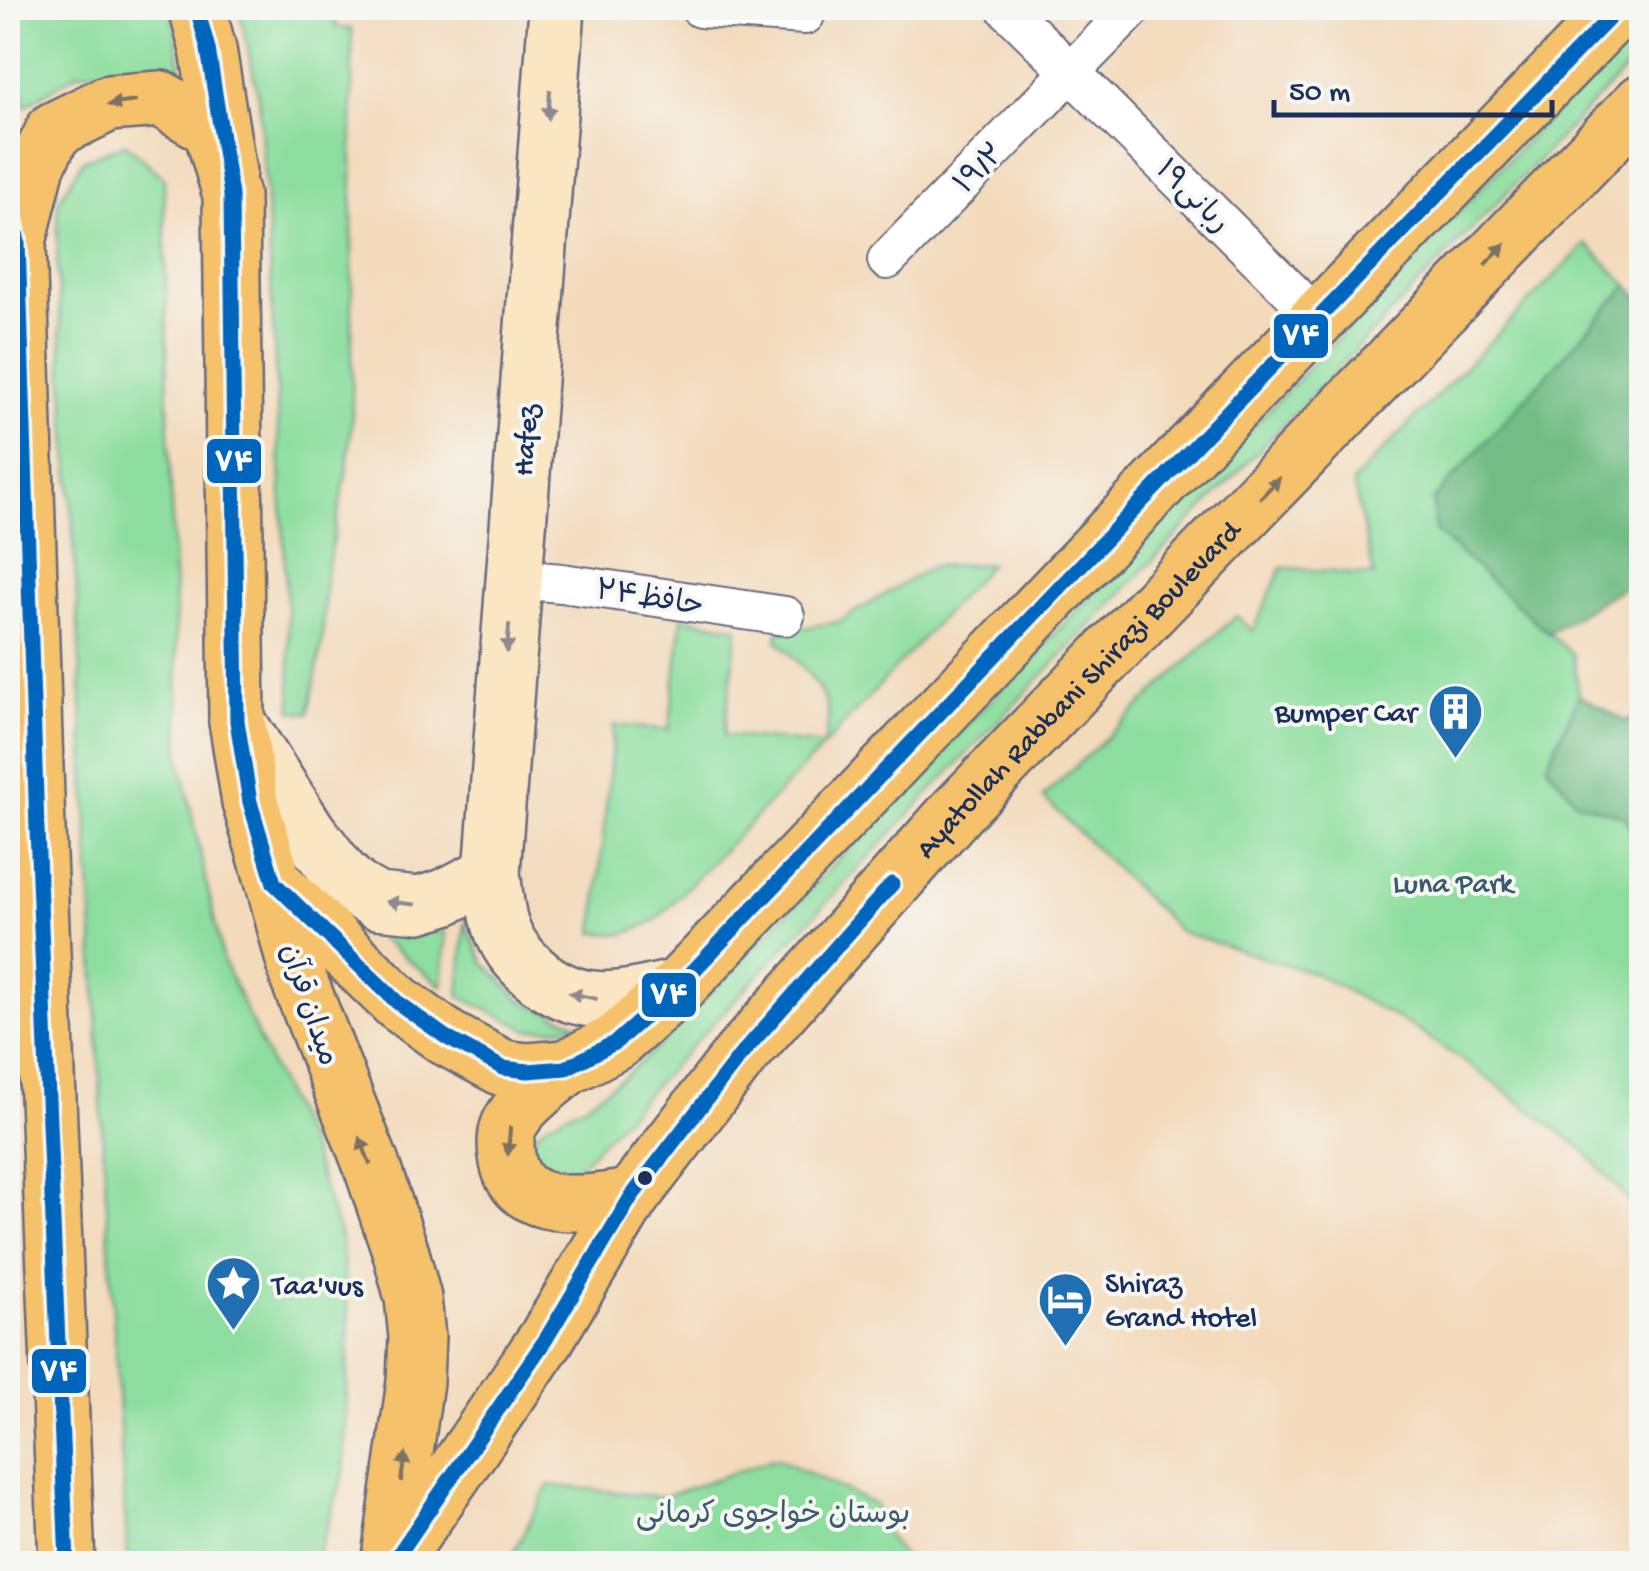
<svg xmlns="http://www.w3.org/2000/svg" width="1649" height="1571" font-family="'Gochi Hand','Playpen Sans Arabic',sans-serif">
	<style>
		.green { fill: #8dde9e; stroke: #54867e; stroke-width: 2.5 }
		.forest { fill: #72bd85; stroke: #467672; stroke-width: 2.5 }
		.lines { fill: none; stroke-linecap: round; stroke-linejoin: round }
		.street-casing { stroke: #676b7f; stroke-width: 42 }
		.secondary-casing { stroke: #676b7f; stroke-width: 60 }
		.primary-casing { stroke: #676b7f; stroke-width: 60 }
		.highway-casing { stroke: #676b7f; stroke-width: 60 }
		.street { stroke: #fff; stroke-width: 38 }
		.secondary { stroke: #fbe6c4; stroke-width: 55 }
		.primary { stroke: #f5c16b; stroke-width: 55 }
		.highway { stroke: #f5c16b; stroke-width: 55 }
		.bus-1-casing { stroke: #f6f6f2; stroke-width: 22 }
		.bus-1 { stroke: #0065bd; stroke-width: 15 }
		.oneway { fill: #7d7164 }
		.oneway2 { fill: #8b8a91 }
		.bus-dot { fill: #1b2f5e; stroke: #f6f6f2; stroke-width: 4 }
		.labels { text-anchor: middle; stroke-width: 8; stroke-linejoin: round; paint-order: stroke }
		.street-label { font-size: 30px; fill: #1b2f5e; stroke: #f6f6f2 }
		.poi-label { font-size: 30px; fill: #1b2f5e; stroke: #f6f6f2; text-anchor: start }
		.park-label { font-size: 30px; fill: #385b6e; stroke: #f6f6f2 }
		.line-badge { stroke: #f6f6f2; stroke-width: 4 }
		.badge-label { font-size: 28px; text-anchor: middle; font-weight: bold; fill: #fff }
	</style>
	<rect width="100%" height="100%" fill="#f6f6f2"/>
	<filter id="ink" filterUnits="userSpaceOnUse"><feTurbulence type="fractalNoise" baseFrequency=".01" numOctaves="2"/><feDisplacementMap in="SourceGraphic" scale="20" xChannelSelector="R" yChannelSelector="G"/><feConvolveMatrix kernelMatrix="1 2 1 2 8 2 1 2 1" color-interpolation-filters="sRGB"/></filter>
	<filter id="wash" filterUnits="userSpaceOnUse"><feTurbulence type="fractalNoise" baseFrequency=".0048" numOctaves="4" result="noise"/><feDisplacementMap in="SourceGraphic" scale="40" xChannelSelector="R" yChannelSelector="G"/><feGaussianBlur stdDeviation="2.25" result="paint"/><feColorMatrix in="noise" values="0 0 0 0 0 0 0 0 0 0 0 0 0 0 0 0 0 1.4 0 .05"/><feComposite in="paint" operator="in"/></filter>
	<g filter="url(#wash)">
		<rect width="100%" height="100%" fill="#f3dabb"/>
		<g class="green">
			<path d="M8 8H172L182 80 130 67 78 73 25 106 8 37Z"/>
			<path d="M239 8H337L336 27 352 29V417L347 469 326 574 322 642 309 713 292 711 269 242 259 100Z"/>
			<path d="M1641 21V53L933 789 576 1169 561 1175 545 1176 530 1150 534 1135 548 1123 584 1105 626 1075 666 1039Z"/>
			<path d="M126 144 164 178 168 401 180 758 223 961 311 1152 341 1240 349 1324 344 1473 315 1563H128L103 1144 76 579 57 267 58 202 83 160Z"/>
			<path d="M1586 244 1628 285 1433 501 1436 532 1573 655 1579 695 1547 766 1577 802 1624 816 1641 851V1214L1583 1149 1492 1081 1416 1029 1314 973 1180 932 1043 797 1236 616 1253 631 1282 567 1374 576 1353 481Z"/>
			<path d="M990 564 825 745 656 920 626 934 594 933 614 725 669 730 682 618 738 628 724 735 824 745C826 735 829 723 828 713 825 687 795 657 777 640L778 632 838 622 933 566Z"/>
			<path d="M348 914 371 924 446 933 442 986Z"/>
			<path d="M465 923 484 963 522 1001 583 1026 529 1030 459 996Z"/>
			<path d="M776 1458 875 1505 883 1530 908 1563H508L549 1485 663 1497Z"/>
		</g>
		<g class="forest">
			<path d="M1628 285 1642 300 1641 576 1548 633 1436 532 1433 500Z"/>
			<path d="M1579 695 1626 721 1641 713V851L1624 816 1577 802 1547 765Z"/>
		</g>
	</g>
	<g filter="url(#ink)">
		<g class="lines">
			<defs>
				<g id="street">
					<path d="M700 8 805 15"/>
					<path d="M1006 8 1318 318"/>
					<path d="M887 260 1133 8"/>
					<path d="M514 579 562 583 785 616"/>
				</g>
				<g id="secondary">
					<path d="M557 8 492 873C495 893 496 917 504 934 510 949 521 961 532 971 579 1013 623 1000 678 987"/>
					<path d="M237 721 309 833 341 875 356 889 377 901 419 905 445 897 492 873"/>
				</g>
				<g id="primary">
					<path d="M197 8 208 49 228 172"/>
					<path d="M274 883 398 1003 447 1038 503 1068 528 1071 566 1068 616 1042 678 987 1235 404 1619 8"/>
					<path d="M566 1068C549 1083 526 1098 514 1117 504 1130 505 1147 508 1162 520 1217 591 1203 631 1197"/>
					<path id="s1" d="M392 1564 546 1339 631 1197 739 1057 957 811 1642 102"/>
				</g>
				<path id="highway" d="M67 1564 37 829 18 242 37 165 54 130 109 103 161 99 211 128 231 195 237 721 250 802 274 883 299 980 371 1164 401 1253 413 1298 417 1337 415 1382 389 1564"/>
			</defs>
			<use href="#street" class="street-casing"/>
			<use href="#secondary" class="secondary-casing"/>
			<use href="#primary" class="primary-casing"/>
			<use href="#highway" class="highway-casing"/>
			<use href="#street" class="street"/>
			<use href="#secondary" class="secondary"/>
			<use href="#primary" class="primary"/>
			<use href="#highway" class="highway"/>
			<defs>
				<g id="bus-1">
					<path d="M197 8 208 49 231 195 237 721 250 802 274 883 398 1003 447 1038 503 1068 528 1071 566 1068 616 1042 678 987 1235 404 1619 8"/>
					<path d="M8 194 18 242 37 829 67 1564"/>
					<path d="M392 1564 546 1339 631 1197 739 1057 892 884"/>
				</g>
			</defs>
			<use href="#bus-1" class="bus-1-casing"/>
			<use href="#bus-1" class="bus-1"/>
		</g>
		<defs><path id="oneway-solid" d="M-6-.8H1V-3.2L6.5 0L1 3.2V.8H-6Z" transform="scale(2.5)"/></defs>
		<g class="oneway">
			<use href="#oneway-solid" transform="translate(122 103) rotate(172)"/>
			<use href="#oneway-solid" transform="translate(1495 254) rotate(-46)"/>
			<use href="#oneway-solid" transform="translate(1270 488) rotate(-46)"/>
			<use href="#oneway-solid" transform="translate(509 1141) rotate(95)"/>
			<use href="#oneway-solid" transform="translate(365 1151) rotate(-111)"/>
			<use href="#oneway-solid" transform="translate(403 1467) rotate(-82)"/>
		</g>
		<g class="oneway2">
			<use href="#oneway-solid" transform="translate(549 105) rotate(94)"/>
			<use href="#oneway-solid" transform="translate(508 638) rotate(95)"/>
			<use href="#oneway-solid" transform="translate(401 903) rotate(-174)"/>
			<use href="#oneway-solid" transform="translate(583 996) rotate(-168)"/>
		</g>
	</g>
	<defs>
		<symbol id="building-pin" viewBox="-11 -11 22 30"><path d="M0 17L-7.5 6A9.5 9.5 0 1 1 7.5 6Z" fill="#1f6fb2" stroke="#f6f6f2"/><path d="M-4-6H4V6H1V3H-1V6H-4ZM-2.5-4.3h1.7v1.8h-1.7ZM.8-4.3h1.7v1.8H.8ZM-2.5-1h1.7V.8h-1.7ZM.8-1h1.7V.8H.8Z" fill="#fff"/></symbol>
		<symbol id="sight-pin" viewBox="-11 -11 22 30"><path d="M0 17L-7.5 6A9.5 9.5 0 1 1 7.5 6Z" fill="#1f6fb2" stroke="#f6f6f2"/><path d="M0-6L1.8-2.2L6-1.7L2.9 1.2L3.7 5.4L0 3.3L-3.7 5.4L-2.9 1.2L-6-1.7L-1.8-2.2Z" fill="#fff"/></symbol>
		<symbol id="hotel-pin" viewBox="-11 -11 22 30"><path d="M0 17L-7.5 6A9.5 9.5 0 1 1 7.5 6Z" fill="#1f6fb2" stroke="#f6f6f2"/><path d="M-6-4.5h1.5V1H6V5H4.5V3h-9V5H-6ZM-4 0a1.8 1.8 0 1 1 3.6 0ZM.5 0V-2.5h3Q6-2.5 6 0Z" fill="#fff"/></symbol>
	</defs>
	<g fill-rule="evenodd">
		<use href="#building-pin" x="1424" y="680" width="63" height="86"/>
		<use href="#sight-pin" x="202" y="1252" width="63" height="86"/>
		<use href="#hotel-pin" x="1034" y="1268" width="63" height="86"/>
	</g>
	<circle class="bus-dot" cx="645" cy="1178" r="9"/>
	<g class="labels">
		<g class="street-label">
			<text transform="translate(978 167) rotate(-46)" y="10">۱۹/۲</text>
			<text transform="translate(1194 195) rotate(45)" y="10">ربانی۱۹</text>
			<text transform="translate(524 440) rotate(-86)" y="10">Hafez</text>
			<text transform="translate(650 596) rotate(9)" y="10">حافظ۲۴</text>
			<text dy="10" stroke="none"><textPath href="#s1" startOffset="1115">Ayatollah Rabbani Shirazi Boulevard</textPath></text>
			<text transform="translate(311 1004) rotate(71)" y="10">میدان قرآن</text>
		</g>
		<g class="poi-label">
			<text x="1417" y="721" text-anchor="end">Bumper Car</text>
			<text x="1105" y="1292">Shiraz<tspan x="1105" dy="34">Grand Hotel</tspan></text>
			<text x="272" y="1294">Taa'vus</text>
		</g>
		<g class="park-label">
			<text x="1453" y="892">Luna Park</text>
			<text x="773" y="1522">بوستان خواجوی کرمانی</text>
		</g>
	</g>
	<g class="line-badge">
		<rect x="1272" y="312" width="58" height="48" rx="10" fill="#0065bd"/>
		<rect x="205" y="437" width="58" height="48" rx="10" fill="#0065bd"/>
		<rect x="640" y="971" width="58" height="48" rx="10" fill="#0065bd"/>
		<rect x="30" y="1347" width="58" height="48" rx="10" fill="#0065bd"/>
	</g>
	<g class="badge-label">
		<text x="1301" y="345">۷۴</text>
		<text x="234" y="471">۷۴</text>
		<text x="669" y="1004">۷۴</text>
		<text x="59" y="1381">۷۴</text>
	</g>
	<rect width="1649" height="1571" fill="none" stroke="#f6f6f2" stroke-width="40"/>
	<path d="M1274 100v15h278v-15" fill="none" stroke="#1b2f5e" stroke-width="5"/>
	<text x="1289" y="100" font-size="30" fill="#1b2f5e" stroke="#f6f6f2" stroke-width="8" paint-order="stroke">50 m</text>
</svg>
